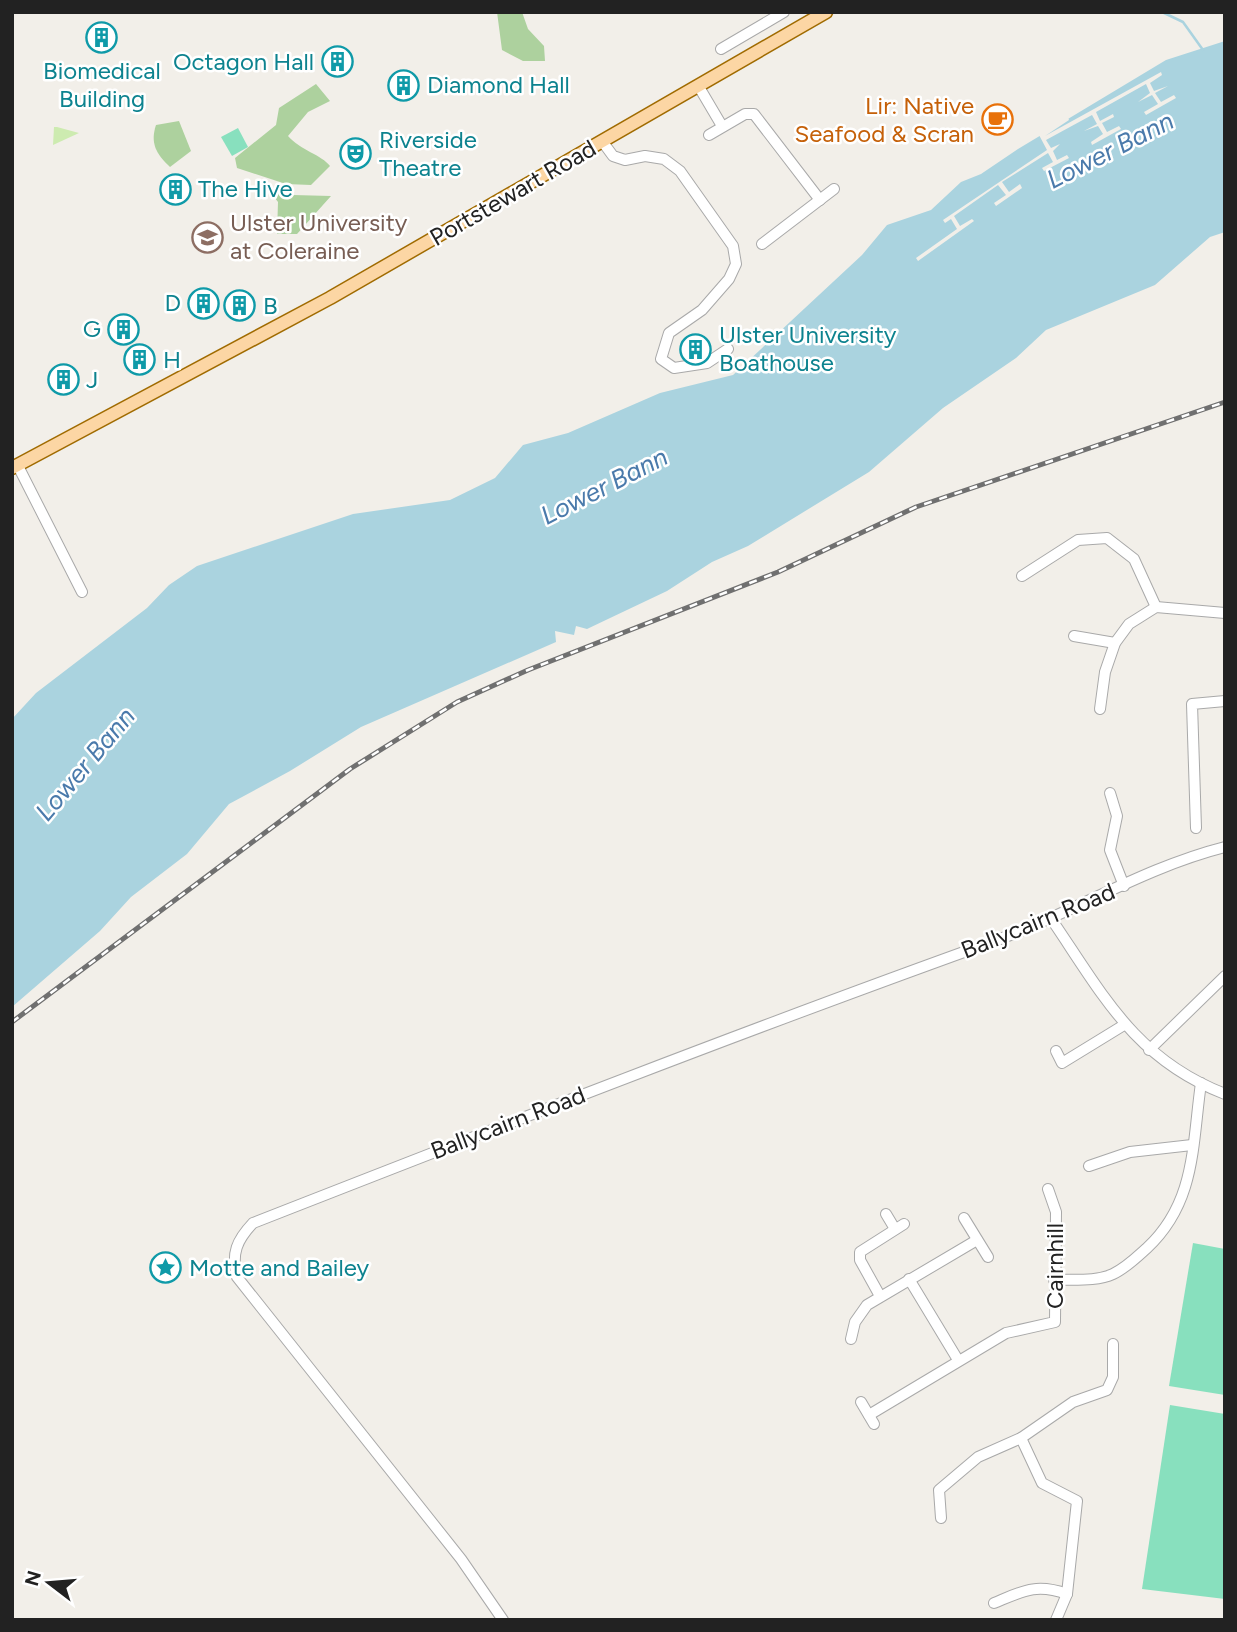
<svg xmlns="http://www.w3.org/2000/svg" width="1237" height="1632" font-family="Figtree,sans-serif">
	<style>
		.grass { fill: #cdebb0 }
		.forest { fill: #add19e }
		.pitch { fill: #88e0be }
		.water { fill: #aad3df }
		.pier { fill: #f2efe9 }
		.lines { fill: none; stroke-linecap: round; stroke-linejoin: round }
		.stream { stroke: #aad3df; stroke-width: 2.5 }
		.minor-casing { stroke: #a9a9a9; stroke-width: 12 }
		.major-casing { stroke: #a06b00; stroke-width: 15 }
		.minor { stroke: #fff; stroke-width: 10 }
		.major { stroke: #fcd6a4; stroke-width: 12 }
		.rail-casing { stroke: #707070; stroke-width: 5 }
		.rail { stroke: #fff; stroke-width: 2.5; stroke-dasharray: 8; stroke-linecap: butt }
		.labels { text-anchor: middle; stroke-width: 5; stroke-linejoin: round; paint-order: stroke }
		.culture-label { font-size: 24px; fill: #0d838f; stroke: #fff; text-anchor: start }
		.food-label { font-size: 24px; fill: #c56008; stroke: #fff; text-anchor: end }
		.street-label { font-size: 24px; fill: #222; stroke: #fff }
		.education-label { font-size: 24px; fill: #785e54; stroke: #fff; text-anchor: start }
		.water-label { font-size: 26px; font-style: italic; fill: #4a7aab; stroke: #fff }
	</style>
	<rect width="100%" height="100%" fill="#f2efe9"/>
	<path class="grass" d="M54 127H57L79 133 53 145Z"/>
	<g class="forest">
		<path d="M497 12H522L528 29 544 46 545 61H523L502 50Z"/>
		<path d="M316 84 330 101 308 112 288 136C300 150 322 155 330 166L311 185 286 184 237 168 235 158 276 125 279 108Z"/>
		<path d="M179 121 191 151 170 167C156 154 150 143 156 125Z"/>
		<path d="M269 190 293 195 331 196 297 234H277L278 202Z"/>
	</g>
	<g class="pitch">
		<path d="M238 128 248 147 232 156 221 137Z"/>
		<path d="M1193 1243 1225 1249V1395L1169 1386Z"/>
		<path d="M1170 1405 1225 1414V1599L1142 1589Z"/>
	</g>
	<path class="water" d="M1225 41V232L1210 237 1155 285 1046 330 1016 358 943 408 869 472 748 546 712 562 667 591 608 619 587 629 576 626 574 635 555 631 556 642 361 727 290 771 229 804 187 854 131 897 100 931 12 1007V719L36 693 147 608 169 585 197 566 353 514 450 500 495 478 523 445 568 433 660 393 733 375 862 255 887 225 931 210 961 182 981 174 1018 149 1166 60Z"/>
	<path class="pier" d="M1161 72 1162 75 1150 83 1154 91 1168 86 1155 93 1161 102 1174 95 1176 98 1146 115 1144 112 1158 104 1152 95 1138 102 1150 93 1146 84 1096 112 1100 121 1113 114 1114 117 1102 123 1107 132 1119 126 1121 129 1092 145 1091 142 1103 134 1098 126 1084 131 1097 124 1092 115 1046 140 1051 148 1060 144 1053 151 1057 160 1067 155 1069 158 1044 171 1042 168 1053 162 1048 153 1002 182 1009 192 1020 184 1022 188 996 206 994 203 1006 195 998 185 954 216 960 226 972 219 974 221 918 261 916 258 957 229 951 219 945 223 943 220 1047 150 1039 135 1067 115 1069 120 1045 136Z"/>
	<g class="lines">
		<path class="stream" d="M1162 12 1183 22 1203 50"/>
		<defs>
			<g id="minor">
				<path d="M721 49 784 12"/>
				<path d="M699 87 722 126"/>
				<path d="M709 135 745 114H754L820 200"/>
				<path d="M602 141 613 156 625 160 645 156 664 159 680 171 733 246 736 264 729 279 702 310 669 333 661 359 674 368 707 363 728 349"/>
				<path d="M762 244 834 189"/>
				<path d="M18 466 82 592"/>
				<path d="M1022 576 1078 540 1107 538 1134 559 1156 607"/>
				<path d="M1074 636 1115 643"/>
				<path d="M1100 709 1105 672 1115 643 1129 624 1156 607 1225 613"/>
				<path d="M1110 793 1117 816 1110 850 1124 886"/>
				<path d="M1196 828 1192 704 1225 701"/>
				<path d="M1052 920C1103 995 1135 1059 1225 1094"/>
				<path d="M1149 1050 1225 976"/>
				<path d="M1056 1051 1062 1063 1124 1025"/>
				<path d="M1089 1166 1130 1152 1192 1145"/>
				<path d="M886 1214 895 1229"/>
				<path d="M964 1218 988 1257"/>
				<path d="M909 1279 958 1360"/>
				<path d="M1054 1280C1072 1279 1096 1282 1113 1274 1126 1268 1137 1257 1147 1248 1196 1202 1192 1146 1201 1083"/>
				<path d="M880 1296 860 1260V1252L904 1224"/>
				<path d="M851 1339 855 1322 867 1305 977 1240"/>
				<path d="M861 1402 874 1424"/>
				<path d="M869 1415 1006 1333 1055 1322 1056 1212 1048 1189"/>
				<path d="M941 1518 939 1490 978 1457 1021 1438"/>
				<path d="M994 1603C1023 1591 1036 1583 1067 1594"/>
				<path d="M503 1620 461 1559 237 1277C231 1253 237 1240 253 1223 501 1126 749 1029 1000 939 1076 911 1146 867 1225 847"/>
				<path d="M1056 1620 1067 1594 1077 1501 1042 1483 1021 1438 1073 1402 1107 1390 1113 1377V1344"/>
			</g>
			<path id="major" d="M12 468 330 298 826 12"/>
		</defs>
		<use href="#minor" class="minor-casing"/>
		<use href="#major" class="major-casing"/>
		<use href="#minor" class="minor"/>
		<use href="#major" class="major"/>
		<defs>
			<path id="rail" d="M12 1022 350 769 457 702 528 670 778 572 916 507 1225 402"/>
		</defs>
		<use href="#rail" class="rail-casing"/>
		<use href="#rail" class="rail"/>
	</g>
	<defs>
		<symbol id="building-ring" viewBox="-11 -11 22 22"><circle r="9.5" fill="#fff" stroke="#0f9aa8" stroke-width="1.5"/><path d="M-4-6H4V6H1V3H-1V6H-4ZM-2.5-4.3h1.7v1.8h-1.7ZM.8-4.3h1.7v1.8H.8ZM-2.5-1h1.7V.8h-1.7ZM.8-1h1.7V.8H.8Z" fill="#0f9aa8"/></symbol>
		<symbol id="cafe-ring" viewBox="-11 -11 22 22"><circle r="9.5" fill="#fff" stroke="#e8710a" stroke-width="1.5"/><path d="M-5.5-4.5H6V0H3Q3 3.5 0 3.5H-2.5Q-5.5 3.5-5.5 0ZM3-3.2v2h1.7v-2ZM-6 4.5H4V6H-6Z" fill="#e8710a"/></symbol>
		<symbol id="theatre-ring" viewBox="-11 -11 22 22"><circle r="9.5" fill="#fff" stroke="#0f9aa8" stroke-width="1.5"/><path d="M-5-5.5Q0-4 5-5.5V0Q5 5 0 6Q-5 5-5 0ZM-3.3-2.5H-1v1.5H-3.3ZM1-2.5H3.3v1.5H1ZM-2.8 1Q0 5.5 2.8 1Z" fill="#0f9aa8"/></symbol>
		<symbol id="university-ring" viewBox="-11 -11 22 22"><circle r="9.5" fill="#fff" stroke="#8d6e63" stroke-width="1.5"/><path d="M0-5L7-2L0 1L-7-2ZM-4 1L0 2.5L4 1V4Q0 6-4 4Z" fill="#8d6e63"/></symbol>
		<symbol id="sight-ring" viewBox="-11 -11 22 22"><circle r="9.5" fill="#fff" stroke="#0f9aa8" stroke-width="1.5"/><path d="M0-6L1.8-2.2L6-1.7L2.9 1.2L3.7 5.4L0 3.3L-3.7 5.4L-2.9 1.2L-6-1.7L-1.8-2.2Z" fill="#0f9aa8"/></symbol>
	</defs>
	<g fill-rule="evenodd">
		<use href="#building-ring" x="84" y="20" width="35" height="35"/>
		<use href="#building-ring" x="320" y="44" width="35" height="35"/>
		<use href="#building-ring" x="386" y="68" width="35" height="35"/>
		<use href="#cafe-ring" x="980" y="102" width="35" height="35"/>
		<use href="#theatre-ring" x="338" y="136" width="35" height="35"/>
		<use href="#building-ring" x="158" y="172" width="35" height="35"/>
		<use href="#university-ring" x="190" y="220" width="35" height="35"/>
		<use href="#building-ring" x="186" y="286" width="35" height="35"/>
		<use href="#building-ring" x="222" y="288" width="35" height="35"/>
		<use href="#building-ring" x="106" y="312" width="35" height="35"/>
		<use href="#building-ring" x="678" y="332" width="35" height="35"/>
		<use href="#building-ring" x="122" y="342" width="35" height="35"/>
		<use href="#building-ring" x="46" y="362" width="35" height="35"/>
		<use href="#sight-ring" x="148" y="1250" width="35" height="35"/>
	</g>
	<g class="labels">
		<g class="culture-label">
			<text x="314" y="70" text-anchor="end">Octagon Hall</text>
			<text x="102" y="79" text-anchor="middle">Biomedical<tspan x="102" dy="28">Building</tspan></text>
			<text x="427" y="93">Diamond Hall</text>
			<text x="379" y="148">Riverside<tspan x="379" dy="28">Theatre</tspan></text>
			<text x="198" y="197">The Hive</text>
			<text x="181" y="311" text-anchor="end">D</text>
			<text x="263" y="314">B</text>
			<text x="101" y="337" text-anchor="end">G</text>
			<text x="719" y="343">Ulster University<tspan x="719" dy="28">Boathouse</tspan></text>
			<text x="163" y="368">H</text>
			<text x="86" y="388">J</text>
			<text x="189" y="1276">Motte and Bailey</text>
		</g>
		<g class="food-label">
			<text x="974" y="114">Lir: Native<tspan x="974" dy="28">Seafood &amp; Scran</tspan></text>
		</g>
		<g class="street-label">
			<text transform="translate(513 193) rotate(-30)" y="8">Portstewart Road</text>
			<text transform="translate(1038 921) rotate(-22)" y="8">Ballycairn Road</text>
			<text transform="translate(508 1123) rotate(-21)" y="8">Ballycairn Road</text>
			<text transform="translate(1055 1266) rotate(-90)" y="8">Cairnhill</text>
		</g>
		<g class="education-label">
			<text x="230" y="231">Ulster University<tspan x="230" dy="28">at Coleraine</tspan></text>
		</g>
		<g class="water-label">
			<text transform="translate(1110 150) rotate(-27)" y="9">Lower Bann</text>
			<text transform="translate(604 486) rotate(-27)" y="9">Lower Bann</text>
			<text transform="translate(85 764) rotate(-50)" y="9">Lower Bann</text>
		</g>
	</g>
	<rect width="1237" height="1632" fill="none" stroke="#222222" stroke-width="28"/>
	<g transform="translate(49 1583) rotate(286)" stroke="#ffffff" stroke-width="5" paint-order="stroke">
	<path d="M0-5L12 26L0 18L-12 26Z" fill="#222222"/>
	<text y="-10" font-size="19" font-weight="bold" text-anchor="middle" fill="#222222">N</text>
	</g>
</svg>
